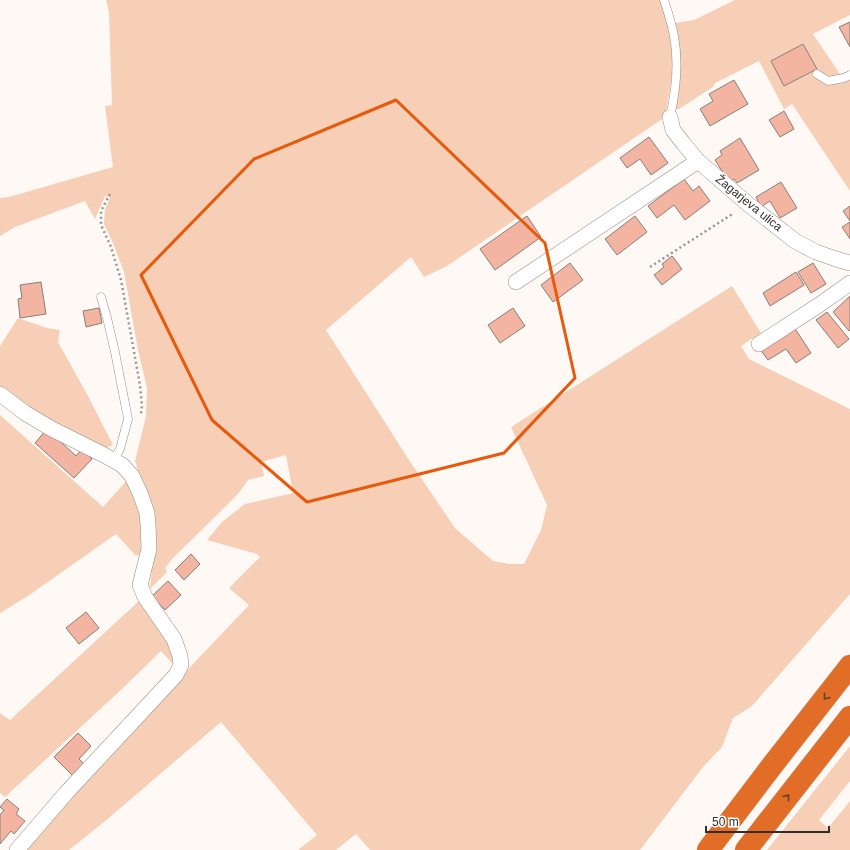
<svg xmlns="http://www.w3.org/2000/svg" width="850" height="850" font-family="Arial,sans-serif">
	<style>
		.green { fill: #f7cfb6 }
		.building { fill: #f3b4a1; stroke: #897f7b }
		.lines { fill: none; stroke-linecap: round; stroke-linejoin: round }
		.lane-casing { stroke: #968d87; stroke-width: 9 }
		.street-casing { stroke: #968d87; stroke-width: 16 }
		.highway-casing { stroke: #d6d5d5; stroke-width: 23 }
		.path { stroke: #999491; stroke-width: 2.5; stroke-dasharray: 2 3; stroke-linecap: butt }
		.lane { stroke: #fff; stroke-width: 8 }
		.street { stroke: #fff; stroke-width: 15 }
		.highway { stroke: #e26d26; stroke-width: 22 }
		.oneway { stroke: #66402a }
		.marked { fill: none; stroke: #e8590c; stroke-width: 3; stroke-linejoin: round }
		.labels { text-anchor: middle; stroke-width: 3; stroke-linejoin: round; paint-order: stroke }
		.street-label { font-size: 12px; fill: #312d2b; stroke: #fff }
	</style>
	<rect width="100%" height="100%" fill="#fff9f5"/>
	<g class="green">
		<path d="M106 0H661C664 9 668 18 670 27 678 55 670 89 665 117L447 266 424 277 411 257 326 330 409 460 455 528 493 561 510 564H524L541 530 547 505 511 427 732 286 761 333 741 346 749 359 850 409V594L752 706 733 718 722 747 703 767 640 850H370L356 834 336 850H298L317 835 221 722 104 822 69 850H25L193 664 249 605 229 588 260 557 257 554 207 540 223 521 245 504 293 493 286 455 261 462 264 476 248 480 238 494 218 514 173 558 165 568 167 572 150 589 153 557 142 483 135 461 146 416 147 388 138 350 124 272 113 243 104 224 105 209 110 198 105 196 95 219 85 201 15 227 0 236V198L9 197 113 167 105 106 112 105 109 12Z"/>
		<path d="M735 0H850V15L813 34 840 74 849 71 850 73V191L792 104 784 109 759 61 715 83 713 87 679 109 675 110V23L694 20Z"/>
		<path d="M18 318 47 328 60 330 58 342 88 396 113 445 106 448 55 423 29 407 0 386V346Z"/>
		<path d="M0 415 103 507 127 480 143 520V552L136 556 116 534 28 596 0 613Z"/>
		<path d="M139 601 169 644 174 658 173 664 161 651 122 689 5 797 0 793V713L10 720Z"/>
		<path d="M850 746V781L819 820 828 828 850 801V850H767Z"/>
	</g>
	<g class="building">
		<path d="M850 22V47L839 27Z"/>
		<path d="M803 44 817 69 784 86 771 61Z"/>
		<path d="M734 80 748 104 710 126 700 109 713 101 709 94Z"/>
		<path d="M784 111 794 129 780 137 769 120Z"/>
		<path d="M649 137 668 163 651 175 640 159 627 168 620 158Z"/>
		<path d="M740 138 759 170 737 183 734 179 729 182 715 160 722 155 720 151Z"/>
		<path d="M684 179 693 191 699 186 710 201 685 220 674 205 657 218 648 206Z"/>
		<path d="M781 182 797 208 780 218 770 201 761 207 756 197Z"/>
		<path d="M850 206V221L843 211Z"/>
		<path d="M527 216 541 237 495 270 480 249Z"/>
		<path d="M635 216 647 232 617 255 605 239Z"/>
		<path d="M850 222V239L842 227Z"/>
		<path d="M672 256 682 269 662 285 654 275 664 267 662 264Z"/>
		<path d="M570 263 583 280 553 302 541 285Z"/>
		<path d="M813 263 826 284 811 293 798 272Z"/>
		<path d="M796 272 804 285 770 306 763 293Z"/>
		<path d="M41 282 46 314 20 318 18 299 22 298 20 285Z"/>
		<path d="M850 296V330L849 331 833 312Z"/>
		<path d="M99 308 102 323 86 327 83 311Z"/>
		<path d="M513 308 525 326 500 343 488 325Z"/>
		<path d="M827 312 849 339 838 348 816 320Z"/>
		<path d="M794 327 811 353 796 363 786 349 768 360 760 349Z"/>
		<path d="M47 429 76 456 82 449 92 459 74 478 35 443Z"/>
		<path d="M191 554 200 564 184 580 175 570Z"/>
		<path d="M168 581 181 595 165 610 152 596Z"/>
		<path d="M86 612 99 628 79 644 66 628Z"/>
		<path d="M78 733 91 746 79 759 85 765 73 776 54 757Z"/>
		<path d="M7 799 19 809 16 814 25 821 14 834 11 831 0 844V815L4 810 0 807Z"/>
	</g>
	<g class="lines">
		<defs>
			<g id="lane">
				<path d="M664 0C668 12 672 24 674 36 679 63 676 91 670 117"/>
				<path d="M817 74 828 81 844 78 850 75"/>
				<path d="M101 297 107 318 115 352 128 419 120 449 114 460"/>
			</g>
			<g id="street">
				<path d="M670 117 673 130 683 143 698 161 748 204 795 241 816 252 836 259 850 263"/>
				<path d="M516 282 698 161"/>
				<path d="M759 344 819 305 850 283"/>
				<path d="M0 394 25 413 52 429 104 455 122 465 132 476 140 493 147 513 148 525 149 549 140 585 145 597 174 639 180 656 181 665 176 675 67 792 17 850"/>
			</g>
			<g id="highway">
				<path d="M708 850 771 767 850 666"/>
				<path d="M746 850 850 717"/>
			</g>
		</defs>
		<use href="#lane" class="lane-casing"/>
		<use href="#street" class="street-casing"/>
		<use href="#highway" class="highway-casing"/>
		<g class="path">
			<path d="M110 194 101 211V225L111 247 121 280 140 385 142 406 141 414"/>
			<path d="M650 267 734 213"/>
		</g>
		<use href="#lane" class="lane"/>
		<use href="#street" class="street"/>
		<use href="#highway" class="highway"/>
	</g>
	<defs><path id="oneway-chevron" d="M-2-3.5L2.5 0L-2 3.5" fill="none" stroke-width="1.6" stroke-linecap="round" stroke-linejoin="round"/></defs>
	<g class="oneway">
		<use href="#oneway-chevron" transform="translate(826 697) rotate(128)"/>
		<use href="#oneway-chevron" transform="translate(787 797) rotate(-52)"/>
	</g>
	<path class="marked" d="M396 100 545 243 575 378 504 453 307 502 212 420 141 275 254 159Z"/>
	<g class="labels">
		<g class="street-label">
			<text transform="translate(749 203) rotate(39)" y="4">Žagarjeva ulica</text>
		</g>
	</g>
	<path d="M706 826v6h123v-6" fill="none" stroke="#312d2b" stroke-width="2"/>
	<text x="712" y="826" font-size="12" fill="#312d2b" stroke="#ffffff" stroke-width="3" paint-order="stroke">50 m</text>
</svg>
